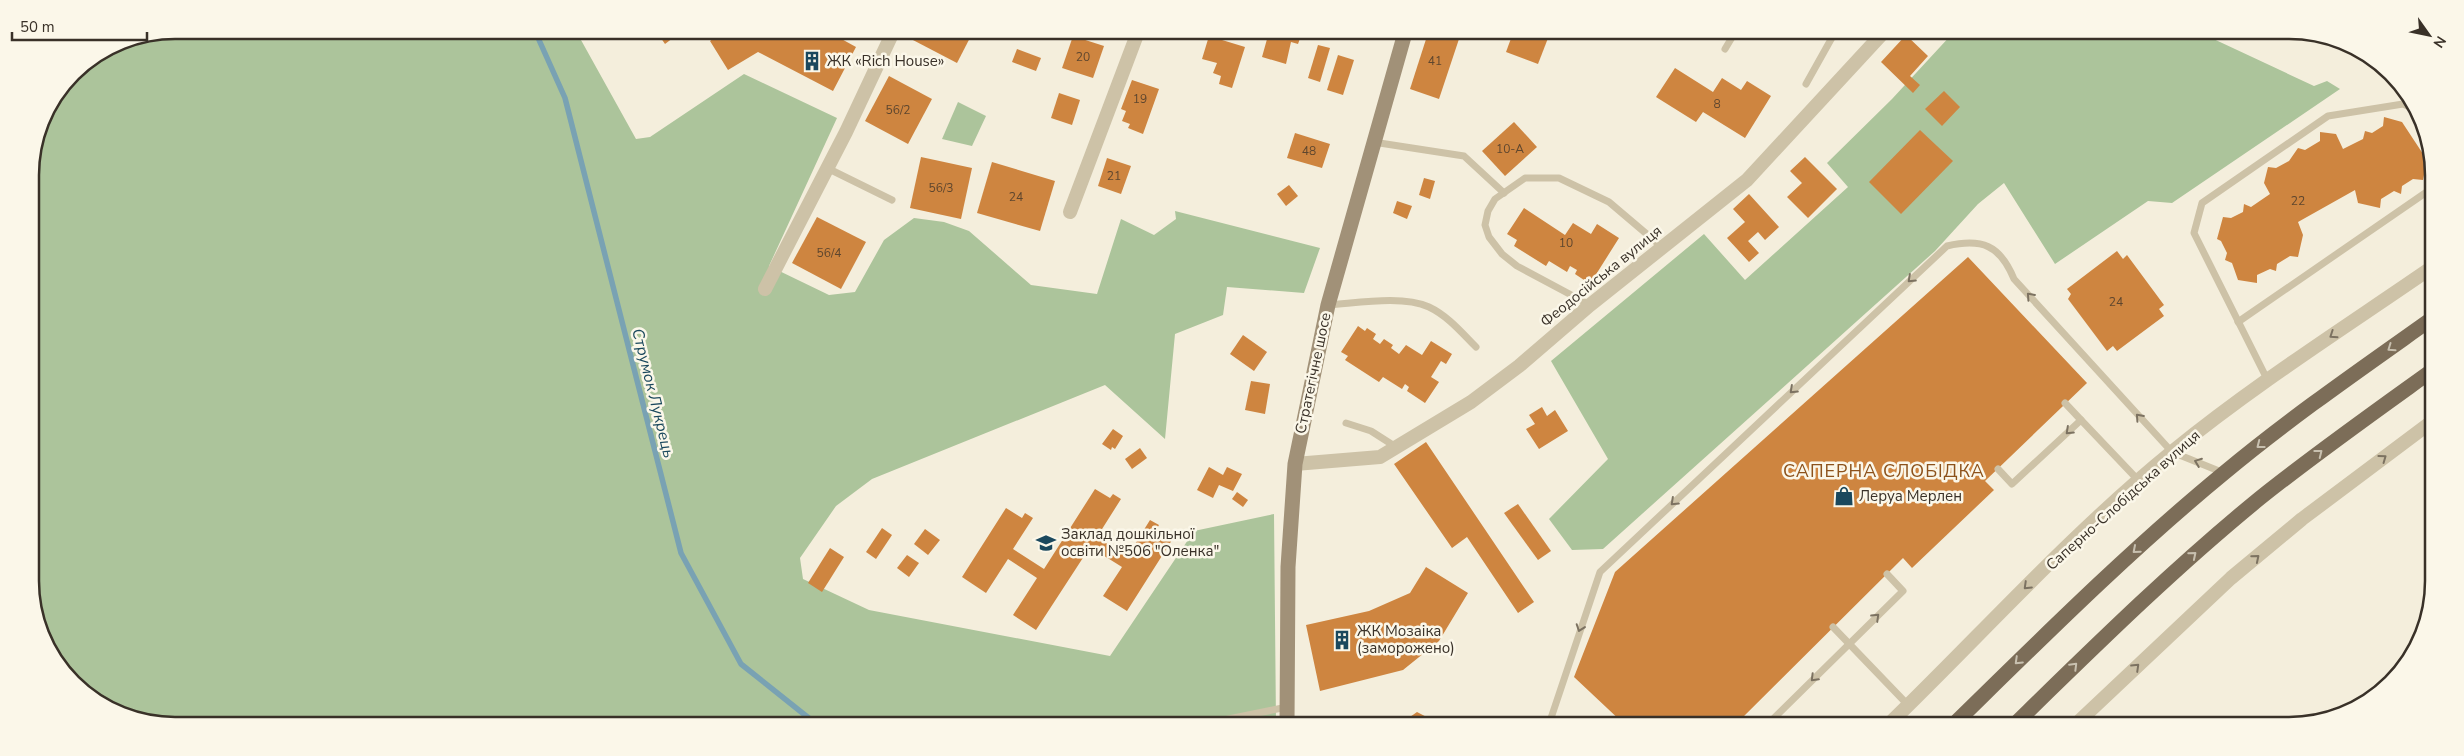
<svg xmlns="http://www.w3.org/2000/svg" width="2464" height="756" font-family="'Nunito Sans',sans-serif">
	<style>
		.green { fill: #acc49b }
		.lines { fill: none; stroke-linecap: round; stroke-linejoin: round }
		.stream { stroke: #79a2b3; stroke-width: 5.5 }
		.building { fill: #ce8540 }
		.lane { stroke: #cdc2a7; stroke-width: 7 }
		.street { stroke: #cdc2a7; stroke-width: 14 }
		.secondary { stroke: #a19178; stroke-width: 15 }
		.primary { stroke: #7c6d58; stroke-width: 15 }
		.oneway { stroke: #7c7261 }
		.oneway2 { stroke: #c8c0af }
		.labels { text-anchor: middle; stroke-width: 5; stroke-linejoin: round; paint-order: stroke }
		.number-label { font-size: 12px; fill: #5e462e }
		.poi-label { font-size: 15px; fill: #393128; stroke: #fbf7e9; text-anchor: start }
		.street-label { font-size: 15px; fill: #393128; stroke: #fbf7e9 }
		.water-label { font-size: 16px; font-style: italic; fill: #1a485d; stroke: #fbf7e9 }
		.quarter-label { font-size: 18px; letter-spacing: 1px; fill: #8d521b; stroke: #fbf7e9 }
		.rim { fill: none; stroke: #393128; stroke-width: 2.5 }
	</style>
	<rect width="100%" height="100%" fill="#f4eedc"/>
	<g class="green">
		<path d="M174 30 576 31 636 139 650 137 744 74 837 118 769 266 829 295 855 292 884 240 914 218 944 222 969 231 1031 285 1097 294 1121 219 1154 235 1176 219 1175 211 1320 248 1304 293 1227 287 1223 315 1175 334 1165 439 1105 385 872 479 836 506 800 558 803 579 869 610 1110 656 1194 531 1274 514 1276 724 137 721 72 683 33 609 30 165 41 119 73 72 119 41Z"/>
		<path d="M1952 34 2205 35 2314 86 2327 81 2340 89 2172 203 2148 201 2055 264 2004 183 1978 204 1935 251 1603 549 1572 550 1549 519 1608 459 1551 361 1704 234 1745 280 1848 187 1827 163 1892 99Z"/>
		<path d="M958 102 986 116 972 146 942 139Z"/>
	</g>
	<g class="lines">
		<path class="stream" d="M535 31 565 98 681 553 741 664 815 723"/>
	</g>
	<g class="building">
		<path d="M656 31H682L665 44Z"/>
		<path d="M722 31H827L856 47 833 91 758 52 728 70 710 41Z"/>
		<path d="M915 32H973L957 63 911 39Z"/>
		<path d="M1269 32 1302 33 1298 44 1291 42 1286 64 1262 57Z"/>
		<path d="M1428 33H1461L1439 99 1410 89Z"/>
		<path d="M1513 33H1550L1538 64 1506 52Z"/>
		<path d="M1906 35 1928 56 1910 76 1920 85 1913 93 1881 62Z"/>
		<path d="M1073 36 1104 46 1093 78 1062 68Z"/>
		<path d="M1209 36 1245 47 1232 88 1219 84 1221 76 1213 73 1217 63 1202 59Z"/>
		<path d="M1318 45 1330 48 1320 82 1308 78Z"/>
		<path d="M1017 49 1041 58 1036 71 1012 62Z"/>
		<path d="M1338 55 1354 60 1343 95 1327 90Z"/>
		<path d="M1675 68 1713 92 1722 78 1741 90 1747 81 1771 96 1745 138 1703 112 1696 122 1656 97Z"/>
		<path d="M889 76 932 99 908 144 865 121Z"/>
		<path d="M1132 80 1159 89 1143 134 1128 128 1130 124 1122 121 1126 111 1121 109Z"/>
		<path d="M1944 91 1960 107 1942 126 1925 109Z"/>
		<path d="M1059 93 1080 100 1072 125 1051 118Z"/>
		<path d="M2384 117 2402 122 2427 160 2423 180 2413 179 2402 186 2401 194 2394 191 2381 199 2380 208 2358 203 2355 190 2298 222 2303 235 2298 257 2290 256 2277 264 2276 271 2270 269 2257 275V283L2238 280 2232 263 2225 260 2227 253 2221 241 2217 239 2223 217 2231 218 2243 212 2244 204 2251 207 2270 194 2264 183 2268 167 2276 168 2289 161 2298 148 2305 150 2320 141V132L2336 134 2343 149 2363 139 2365 131 2372 133 2383 126Z"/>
		<path d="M1514 122 1537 147 1505 176 1482 151Z"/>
		<path d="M1920 130 1953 161 1901 214 1869 182Z"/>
		<path d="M1295 133 1330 144 1322 168 1287 158Z"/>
		<path d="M921 157 972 168 961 219 910 208Z"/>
		<path d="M1805 157 1837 189 1808 218 1787 197 1802 183 1790 171Z"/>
		<path d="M1107 158 1131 166 1121 194 1098 186Z"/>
		<path d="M992 162 1055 181 1040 231 977 213Z"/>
		<path d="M1424 178 1435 181 1430 199 1419 195Z"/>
		<path d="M1289 185 1298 196 1286 206 1277 194Z"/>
		<path d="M1749 194 1779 227 1765 240 1758 232 1748 241 1759 253 1749 262 1727 238 1745 222 1733 209Z"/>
		<path d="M1397 201 1412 206 1407 219 1393 213Z"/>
		<path d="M1524 208 1565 235 1573 223 1591 234 1597 224 1619 238 1590 284 1575 274 1577 270 1570 266 1567 272 1549 261 1546 266 1514 246 1517 240 1507 234Z"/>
		<path d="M817 217 866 242 841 289 792 263Z"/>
		<path d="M2117 251 2123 259 2127 255 2164 305 2159 309 2164 316 2117 351 2113 346 2107 351 2068 299 2071 294 2067 289Z"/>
		<path d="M1968 257 2087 383 1985 481 1994 490 1912 568 1903 558 1735 725 1624 724 1574 677 1615 572Z"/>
		<path d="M1358 326 1365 331 1367 328 1376 334 1373 339 1380 344 1384 339 1393 345 1391 348 1399 354 1406 345 1422 355 1431 341 1452 354 1446 364 1441 361 1431 377 1439 382 1425 403 1407 391 1409 387 1405 384 1402 389 1383 377 1379 382 1345 360 1348 356 1341 352Z"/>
		<path d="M1243 335 1267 352 1254 371 1230 354Z"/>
		<path d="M1251 381 1270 384 1265 414 1245 410Z"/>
		<path d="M1542 407 1547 416 1555 410 1568 431 1539 449 1526 429 1535 424 1529 415Z"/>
		<path d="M1113 429 1123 436 1115 449 1112 447 1111 450 1102 444Z"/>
		<path d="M1426 442 1534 602 1518 613 1467 537 1452 548 1394 464Z"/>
		<path d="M1140 448 1147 458 1132 469 1125 459Z"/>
		<path d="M1209 467 1223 475 1227 467 1242 474 1233 491 1219 485 1213 498 1197 490Z"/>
		<path d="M1095 489 1110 498 1113 494 1121 499 1097 537 1127 557 1150 520 1159 525 1156 530 1172 540 1127 611 1103 596 1122 567 1090 547 1036 630 1013 615 1037 578 1008 559 986 593 962 577 1006 508 1022 518 1025 513 1033 518 1013 549 1044 569Z"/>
		<path d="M1237 492 1248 500 1243 507 1232 499Z"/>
		<path d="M1518 504 1551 551 1538 560 1504 513Z"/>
		<path d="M882 528 892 535 876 559 866 552Z"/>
		<path d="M925 529 940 540 928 555 914 544Z"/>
		<path d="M830 548 844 557 822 592 808 583Z"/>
		<path d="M907 555 919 563 909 577 897 568Z"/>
		<path d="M1426 567 1468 593 1439 641 1403 670 1320 691 1306 625 1369 611 1410 593Z"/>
		<path d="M1417 712 1440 724H1400Z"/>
	</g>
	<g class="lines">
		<g class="lane">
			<path d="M1725 49 1734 34"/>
			<path d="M1806 84 1834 34"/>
			<path d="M1373 142 1464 156 1504 193"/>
			<path d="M827 168 892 200"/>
			<path d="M1329 305C1358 303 1402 295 1429 307 1448 316 1462 333 1476 347"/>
			<path d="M1590 305 1517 266 1502 254 1489 237 1485 225 1488 211 1495 199 1525 178H1559L1609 202 1662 247"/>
			<path d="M2238 322 2431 189"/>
			<path d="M2267 379 2194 233 2202 203 2328 116 2403 104 2410 107"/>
			<path d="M2065 403 2081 420"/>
			<path d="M1346 423 1371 431 1396 447"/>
			<path d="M1998 469 2012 484 2081 420 2139 481"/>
			<path d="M1833 627 1908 705"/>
			<path d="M1209 723 1287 707"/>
			<path d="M1549 724 1600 572 1947 246C1982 238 2000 245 2014 279L2172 452 2224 473"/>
			<path d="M1767 725 1903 591 1887 574"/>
		</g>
		<g class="street">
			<path d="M1070 212 1138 32"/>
			<path d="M765 289 846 132 893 32"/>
			<path d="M1295 464 1380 457 1471 402 1519 366 1590 305 1747 180 1882 34"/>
			<path d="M1888 725C1982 634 2070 535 2172 452 2254 385 2344 328 2431 268"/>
			<path d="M2075 725 2231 578 2302 519 2430 423"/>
		</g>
		<path class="secondary" d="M1287 724 1288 567 1295 464 1328 305 1405 33"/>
		<g class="primary">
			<path d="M1953 725C2041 639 2129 551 2224 473 2290 418 2361 369 2430 320"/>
			<path d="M2014 725C2094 647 2173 569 2260 498 2315 454 2373 413 2430 372"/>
		</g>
	</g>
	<defs><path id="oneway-chevron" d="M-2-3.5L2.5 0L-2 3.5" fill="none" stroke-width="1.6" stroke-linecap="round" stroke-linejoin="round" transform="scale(1.25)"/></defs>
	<g class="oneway">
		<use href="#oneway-chevron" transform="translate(1911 279) rotate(137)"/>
		<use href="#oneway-chevron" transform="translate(2030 296) rotate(-132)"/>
		<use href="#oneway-chevron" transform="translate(2333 335) rotate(146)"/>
		<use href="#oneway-chevron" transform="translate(1793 390) rotate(137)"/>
		<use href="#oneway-chevron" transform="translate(2139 417) rotate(-132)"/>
		<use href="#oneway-chevron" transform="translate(2069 431) rotate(137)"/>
		<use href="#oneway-chevron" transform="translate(2383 458) rotate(-36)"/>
		<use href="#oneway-chevron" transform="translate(2198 462) rotate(-159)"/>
		<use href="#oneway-chevron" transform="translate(1674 502) rotate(137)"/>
		<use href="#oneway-chevron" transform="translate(2256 558) rotate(-40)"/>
		<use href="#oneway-chevron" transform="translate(2027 586) rotate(136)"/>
		<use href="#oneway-chevron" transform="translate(1876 617) rotate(-44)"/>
		<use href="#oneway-chevron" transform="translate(1580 628) rotate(109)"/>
		<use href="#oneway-chevron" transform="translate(2136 667) rotate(-44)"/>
		<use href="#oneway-chevron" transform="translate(1814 678) rotate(135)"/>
	</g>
	<g class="oneway2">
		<use href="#oneway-chevron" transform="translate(2391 348) rotate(145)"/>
		<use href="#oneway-chevron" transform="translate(2260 445) rotate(142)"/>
		<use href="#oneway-chevron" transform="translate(2319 453) rotate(-38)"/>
		<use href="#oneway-chevron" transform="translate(2136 550) rotate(139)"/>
		<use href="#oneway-chevron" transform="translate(2193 555) rotate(-40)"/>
		<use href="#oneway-chevron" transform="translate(2018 661) rotate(136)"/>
		<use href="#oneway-chevron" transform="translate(2074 666) rotate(-45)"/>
	</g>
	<defs>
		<symbol id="building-bare" viewBox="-9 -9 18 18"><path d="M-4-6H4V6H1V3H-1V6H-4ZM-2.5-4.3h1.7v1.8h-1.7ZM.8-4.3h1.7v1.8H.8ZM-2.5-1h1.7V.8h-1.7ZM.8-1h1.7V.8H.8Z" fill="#1a485d" stroke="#fbf7e9" stroke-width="2.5" paint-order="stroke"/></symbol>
		<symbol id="shop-bare" viewBox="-9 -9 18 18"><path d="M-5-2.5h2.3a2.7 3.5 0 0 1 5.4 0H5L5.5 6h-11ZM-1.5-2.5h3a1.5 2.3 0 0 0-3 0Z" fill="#1a485d" stroke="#fbf7e9" stroke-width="2.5" paint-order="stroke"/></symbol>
		<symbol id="school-bare" viewBox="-9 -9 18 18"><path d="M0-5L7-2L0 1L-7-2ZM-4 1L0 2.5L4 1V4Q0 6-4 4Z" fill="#1a485d" stroke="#fbf7e9" stroke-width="2.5" paint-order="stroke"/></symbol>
	</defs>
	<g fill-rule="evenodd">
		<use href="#building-bare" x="798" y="47" width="28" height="28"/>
		<use href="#shop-bare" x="1830" y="482" width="28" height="28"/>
		<use href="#school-bare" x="1032" y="529" width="28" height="28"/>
		<use href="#building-bare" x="1328" y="626" width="28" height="28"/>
	</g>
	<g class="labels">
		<g class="number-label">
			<text x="1083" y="61">20</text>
			<text x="1435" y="65">41</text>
			<text x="1140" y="103">19</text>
			<text x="1717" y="108">8</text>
			<text x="898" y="114">56/2</text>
			<text x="1510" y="153">10-А</text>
			<text x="1309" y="155">48</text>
			<text x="1114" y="180">21</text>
			<text x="941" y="192">56/3</text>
			<text x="1016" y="201">24</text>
			<text x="2298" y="205">22</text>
			<text x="1566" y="247">10</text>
			<text x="829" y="257">56/4</text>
			<text x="2116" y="306">24</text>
		</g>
		<g class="poi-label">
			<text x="827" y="66">ЖК «Rich House»</text>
			<text x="1859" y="501">Леруа Мерлен</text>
			<text x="1061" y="539">Заклад дошкільної<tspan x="1061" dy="17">освіти №506 "Оленка"</tspan></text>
			<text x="1357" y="636">ЖК Мозаіка<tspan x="1357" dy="17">(заморожено)</tspan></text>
		</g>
		<g class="street-label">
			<text transform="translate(1601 276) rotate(-39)" y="5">Феодосійська вулиця</text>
			<text transform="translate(1313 373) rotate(-78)" y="5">Стратегічне шосе</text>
			<text transform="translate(2123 500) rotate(-42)" y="5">Саперно-Слобідська вулиця</text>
		</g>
		<g class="water-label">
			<text transform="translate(654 393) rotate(76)" y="6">Струмок Лукрець</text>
		</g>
		<g class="quarter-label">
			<text x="1884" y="477">САПЕРНА СЛОБІДКА</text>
		</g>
	</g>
	<path d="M0 0H2464V756H0ZM175 39H2289A136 136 0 0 1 2425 175V581A136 136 0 0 1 2289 717H175A136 136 0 0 1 39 581V175A136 136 0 0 1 175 39Z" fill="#fbf7e9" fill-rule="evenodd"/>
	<path class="rim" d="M175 39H2289A136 136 0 0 1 2425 175V581A136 136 0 0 1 2289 717H175A136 136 0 0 1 39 581V175A136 136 0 0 1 175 39Z"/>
	<g transform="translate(2429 35) rotate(123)" stroke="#fbf7e9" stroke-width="4" paint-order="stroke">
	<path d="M0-4L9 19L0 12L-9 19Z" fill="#393128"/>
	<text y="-8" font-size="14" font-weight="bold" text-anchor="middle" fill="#393128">N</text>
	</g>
	<path d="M12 32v8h135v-8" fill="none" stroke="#393128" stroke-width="2.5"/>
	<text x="20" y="32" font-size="15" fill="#393128" stroke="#fbf7e9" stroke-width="4" paint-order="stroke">50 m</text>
</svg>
